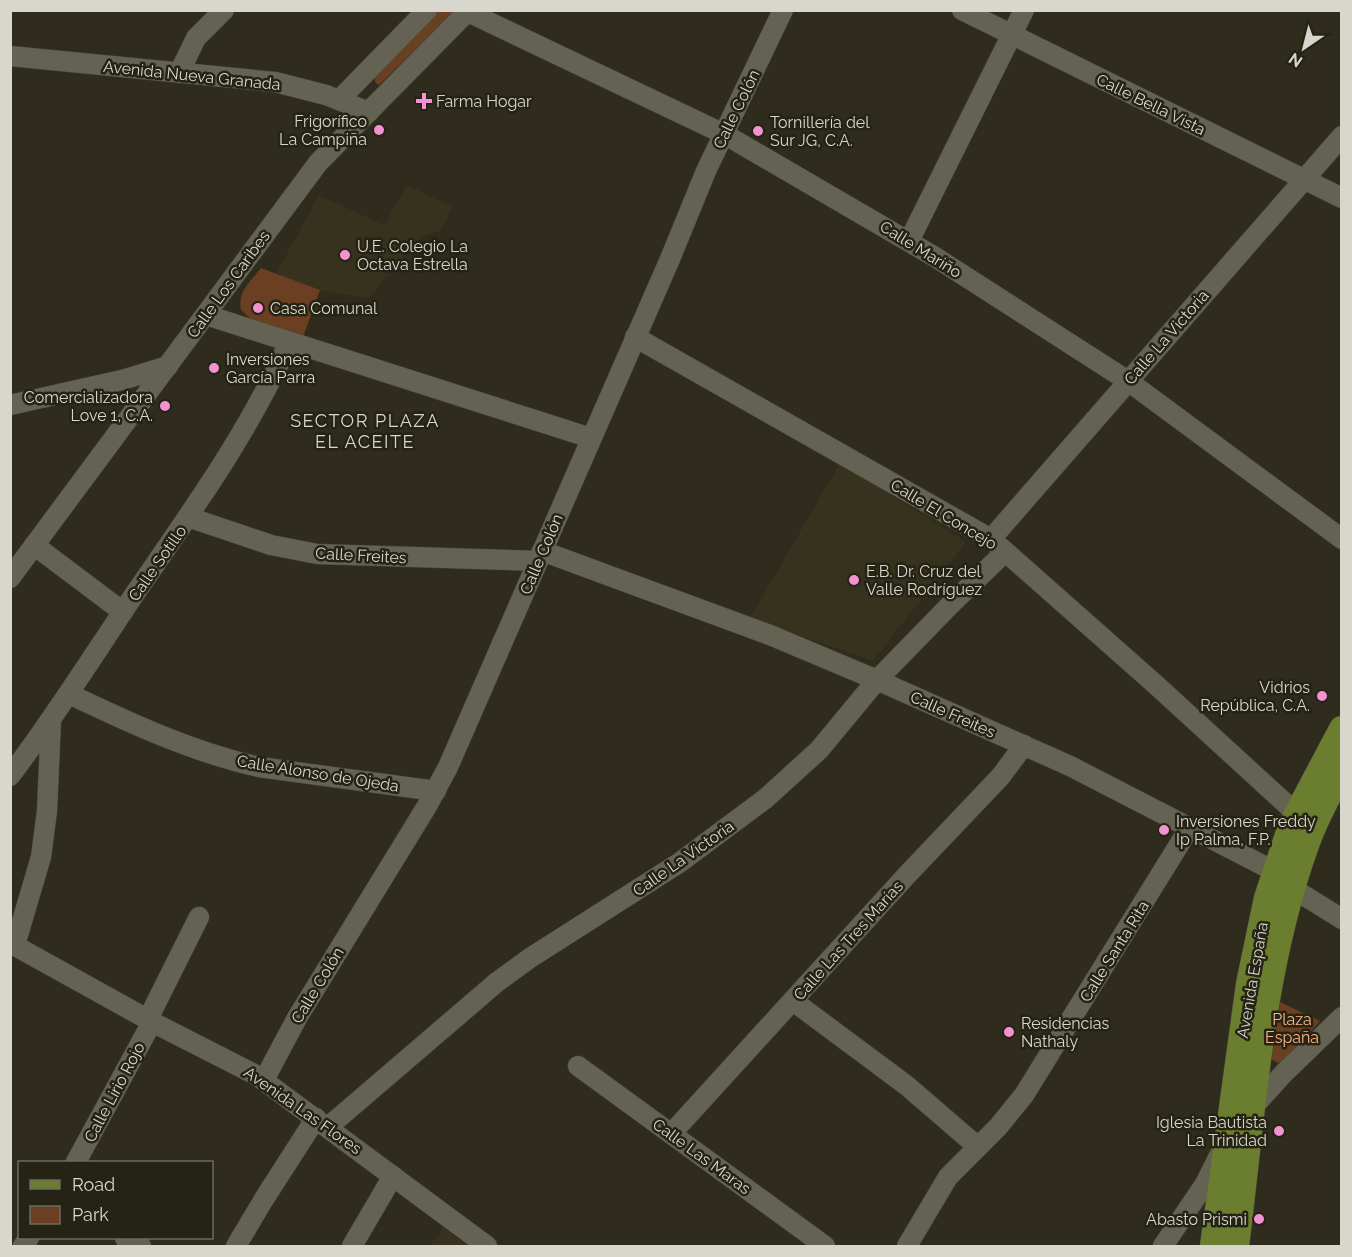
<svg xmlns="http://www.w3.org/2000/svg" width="1352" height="1257" font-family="Raleway,sans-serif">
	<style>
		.built { fill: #36321d }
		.green { fill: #6b3f21 }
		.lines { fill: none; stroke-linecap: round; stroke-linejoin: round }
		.minor-casing { stroke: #49473a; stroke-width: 21 }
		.major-casing { stroke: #49473a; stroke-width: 27 }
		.minor { stroke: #646252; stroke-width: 20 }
		.major { stroke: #6b7d2f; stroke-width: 26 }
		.poi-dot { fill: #f491d3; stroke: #252314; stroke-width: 2 }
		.labels { text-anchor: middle; stroke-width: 5; stroke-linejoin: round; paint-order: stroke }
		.street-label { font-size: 16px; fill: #d8d7cd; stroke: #252314 }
		.poi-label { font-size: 16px; fill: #d8d7cd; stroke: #252314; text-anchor: start }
		.park-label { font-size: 16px; fill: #fbb488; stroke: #252314 }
		.neighbourhood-label { font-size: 18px; letter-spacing: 1.5px; fill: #d8d7cd; stroke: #252314 }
	</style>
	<rect width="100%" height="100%" fill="#2f2c1e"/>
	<g class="built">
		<path d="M407 185 453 207 440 231 420 237 369 298 322 291 276 274 319 195 384 225Z"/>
		<path d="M840 463 966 542 873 661 750 618Z"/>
		<path d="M444 1227 467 1246H430Z"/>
	</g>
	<g class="green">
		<path d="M439 11H455L381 83 378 85 375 82V76Z"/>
		<path d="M261 268 320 290 303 337 252 320 241 310C237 292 251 281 261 268Z"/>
		<path d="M1280 1002 1320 1021 1285 1060 1278 1063 1271 1059 1270 1050Z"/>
	</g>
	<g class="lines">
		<defs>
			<g id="minor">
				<path d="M962 10 1342 198"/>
				<path d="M468 12 724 134 935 257 1128 381 1342 539"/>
				<path d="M10 56 275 82 326 95 369 112"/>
				<path d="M179 73 196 38 224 10"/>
				<path d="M339 100 427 10"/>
				<path d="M909 241 1024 10"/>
				<path d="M206 315 591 438"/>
				<path d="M635 337 991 539 1155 684 1297 814"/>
				<path d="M10 405 122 380 168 366"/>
				<path d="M188 517 271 545 317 554 538 561"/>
				<path d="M991 539 1342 136"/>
				<path d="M34 545 123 612"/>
				<path d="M542 551 770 635 877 680 1070 766 1276 872 1292 888 1342 919"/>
				<path d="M10 578 318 163 469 10"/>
				<path d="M69 694C130 723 192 752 259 767L436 791"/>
				<path d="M10 776C54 718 93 656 134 595 191 512 248 434 289 342"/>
				<path d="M10 943 156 1024 256 1075 487 1246"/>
				<path d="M15 945 41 857 47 811 51 721"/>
				<path d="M793 1001 906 1085 978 1147"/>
				<path d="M148 1019 199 917"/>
				<path d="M578 1066 825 1246"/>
				<path d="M264 1080 297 1018 427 806 448 767 670 259 706 171 783 10"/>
				<path d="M1253 1107 1284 1073 1342 1017"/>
				<path d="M328 1127 497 982 530 958 679 863 765 799 819 750 877 680 952 603 1005 552"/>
				<path d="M671 1134 906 876 1001 776 1024 745"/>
				<path d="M76 1162 152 1022"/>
				<path d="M125 1238 141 1246"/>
				<path d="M23 1246 29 1238"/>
				<path d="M236 1246 264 1199 316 1118"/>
				<path d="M352 1246 393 1176"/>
				<path d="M907 1246 948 1177 998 1127 1024 1095 1190 827"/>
				<path d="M1163 1246 1205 1184 1222 1150"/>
			</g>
			<g id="major">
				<path d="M1213 1246 1249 984 1267 898 1288 835 1297 814 1342 729"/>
				<path d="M1236 1246C1253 1112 1260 973 1306 845 1315 819 1328 795 1342 771"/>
			</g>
		</defs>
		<use href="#minor" class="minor-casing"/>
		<use href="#major" class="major-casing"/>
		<use href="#minor" class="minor"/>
		<use href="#major" class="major"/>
	</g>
	<g class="poi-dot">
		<path d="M421 92h6v6h6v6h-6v6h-6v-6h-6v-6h6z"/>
		<circle cx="379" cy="130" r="6"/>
		<circle cx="758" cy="131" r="6"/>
		<circle cx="345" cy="255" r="6"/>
		<circle cx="258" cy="308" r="6"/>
		<circle cx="214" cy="368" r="6"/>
		<circle cx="165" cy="406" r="6"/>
		<circle cx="854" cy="580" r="6"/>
		<circle cx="1322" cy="696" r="6"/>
		<circle cx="1164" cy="830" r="6"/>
		<circle cx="1009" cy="1032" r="6"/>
		<circle cx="1279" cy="1131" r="6"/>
		<circle cx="1259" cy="1219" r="6"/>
	</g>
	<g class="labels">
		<g class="street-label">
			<text transform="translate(192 75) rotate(6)" y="6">Avenida Nueva Granada</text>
			<text transform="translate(1151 104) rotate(26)" y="6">Calle Bella Vista</text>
			<text transform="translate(736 109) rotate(-64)" y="6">Calle Colón</text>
			<text transform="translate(921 249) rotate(32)" y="6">Calle Mariño</text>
			<text transform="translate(228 284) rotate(-54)" y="6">Calle Los Caribes</text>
			<text transform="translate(1166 337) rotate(-49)" y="6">Calle La Victoria</text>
			<text transform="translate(944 514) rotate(31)" y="6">Calle El Concejo</text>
			<text transform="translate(541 554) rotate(-67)" y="6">Calle Colón</text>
			<text transform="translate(361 555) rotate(3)" y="6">Calle Freites</text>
			<text transform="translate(157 563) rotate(-55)" y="6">Calle Sotillo</text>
			<text transform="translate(953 714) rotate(24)" y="6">Calle Freites</text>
			<text transform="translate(318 773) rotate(9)" y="6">Calle Alonso de Ojeda</text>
			<text transform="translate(683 858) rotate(-35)" y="6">Calle La Victoria</text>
			<text transform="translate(848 940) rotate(-48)" y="6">Calle Las Tres Marías</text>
			<text transform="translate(1114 951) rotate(-58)" y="6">Calle Santa Rita</text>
			<text transform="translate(1252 980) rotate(-80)" y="6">Avenida España</text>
			<text transform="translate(317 985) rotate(-59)" y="6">Calle Colón</text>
			<text transform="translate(114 1092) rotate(-62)" y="6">Calle Lirio Rojo</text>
			<text transform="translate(303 1110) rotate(35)" y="6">Avenida Las Flores</text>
			<text transform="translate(702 1156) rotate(36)" y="6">Calle Las Maras</text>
		</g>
		<g class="poi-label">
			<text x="436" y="107">Farma Hogar</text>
			<text x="367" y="127" text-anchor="end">Frigorífico<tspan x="367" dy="18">La Campiña</tspan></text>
			<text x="770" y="128">Tornillería del<tspan x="770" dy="18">Sur JG, C.A.</tspan></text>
			<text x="357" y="252">U.E. Colegio La<tspan x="357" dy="18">Octava Estrella</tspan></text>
			<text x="270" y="314">Casa Comunal</text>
			<text x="226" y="365">Inversiones<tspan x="226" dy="18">García Parra</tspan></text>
			<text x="153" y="403" text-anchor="end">Comercializadora<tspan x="153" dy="18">Love 1, C.A.</tspan></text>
			<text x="866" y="577">E.B. Dr. Cruz del<tspan x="866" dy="18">Valle Rodríguez</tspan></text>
			<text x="1310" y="693" text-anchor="end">Vidrios<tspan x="1310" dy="18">República, C.A.</tspan></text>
			<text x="1176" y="827">Inversiones Freddy<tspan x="1176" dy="18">Ip Palma, F.P.</tspan></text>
			<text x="1021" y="1029">Residencias<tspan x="1021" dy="18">Nathaly</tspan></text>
			<text x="1267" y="1128" text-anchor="end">Iglesia Bautista<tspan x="1267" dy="18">La Trinidad</tspan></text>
			<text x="1247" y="1225" text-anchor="end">Abasto Prismi</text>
		</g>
		<g class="park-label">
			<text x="1292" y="1025">Plaza<tspan x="1292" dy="18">España</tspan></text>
		</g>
		<g class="neighbourhood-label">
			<text x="365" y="427">SECTOR PLAZA<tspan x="365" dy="21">EL ACEITE</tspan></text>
		</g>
	</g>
	<rect width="1352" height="1257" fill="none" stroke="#d8d7cd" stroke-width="24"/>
	<rect x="18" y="1161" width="195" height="78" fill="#252314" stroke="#6d6b5e" stroke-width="1.5"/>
	<rect x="30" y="1180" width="30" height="9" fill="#6b7d2f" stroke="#6d6b5e" stroke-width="1.5"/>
	<text x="72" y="1191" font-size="18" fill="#d8d7cd">Road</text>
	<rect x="30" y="1206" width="30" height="18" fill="#6b3f21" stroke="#6d6b5e" stroke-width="1.5"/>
	<text x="72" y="1221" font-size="18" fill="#d8d7cd">Park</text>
	<g transform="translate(1304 48) rotate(215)" stroke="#252314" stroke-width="4.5" paint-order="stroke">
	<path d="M0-4.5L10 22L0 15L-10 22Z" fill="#d8d7cd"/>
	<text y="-9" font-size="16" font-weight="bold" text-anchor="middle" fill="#d8d7cd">N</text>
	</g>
</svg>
